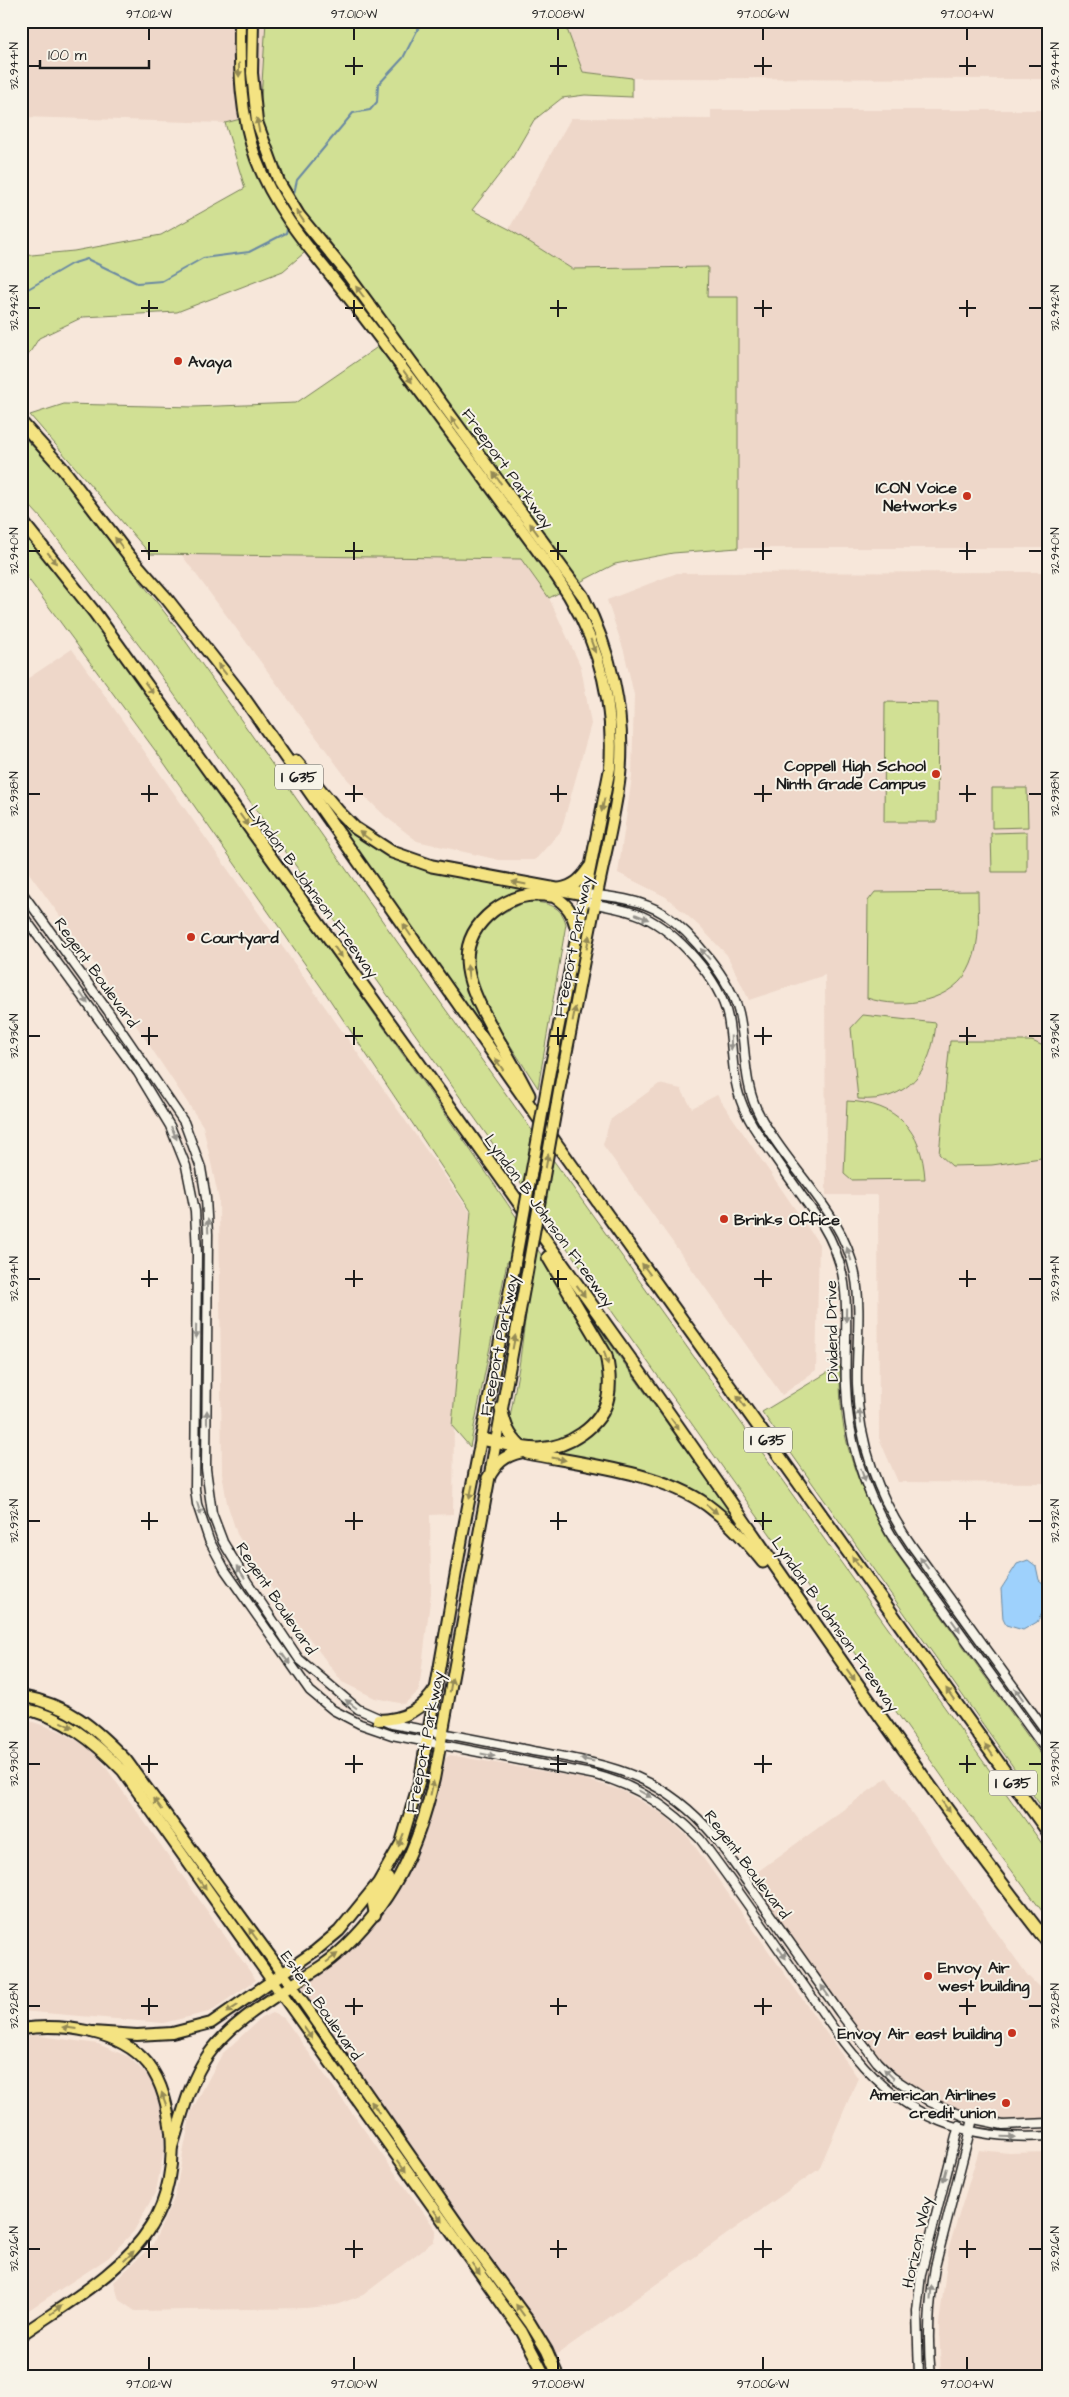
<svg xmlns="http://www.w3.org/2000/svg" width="1069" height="2397" font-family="'Architects Daughter',sans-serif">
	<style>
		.built { fill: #eed7c9 }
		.green { fill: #d1e094; stroke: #767e58 }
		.water { fill: #9ed1fc; stroke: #6a89a2 }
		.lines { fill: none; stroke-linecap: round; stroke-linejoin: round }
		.stream { stroke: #6a89a2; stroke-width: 2 }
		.minor-casing { stroke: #1c1c1c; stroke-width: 11 }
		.major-casing { stroke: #1c1c1c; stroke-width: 14 }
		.highway-casing { stroke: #1c1c1c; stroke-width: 15 }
		.minor { stroke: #f7f3e8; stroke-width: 8 }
		.major { stroke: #f4e382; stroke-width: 10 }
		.highway { stroke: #f4e382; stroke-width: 11 }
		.major-bridge-casing { stroke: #1c1c1c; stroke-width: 14; stroke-linecap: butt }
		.major-bridge { stroke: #f4e382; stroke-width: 10 }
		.oneway { fill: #938954 }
		.oneway2 { fill: #94928c }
		.ticks { fill: none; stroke: #1c1c1c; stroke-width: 2 }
		.poi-dot { fill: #c8321e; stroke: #f7f3e8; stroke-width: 2 }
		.labels { text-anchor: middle; stroke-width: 4; stroke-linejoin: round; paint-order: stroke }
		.shield { fill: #f7f3e8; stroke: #5e5c59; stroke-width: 1 }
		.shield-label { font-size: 15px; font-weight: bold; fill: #1c1c1c }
		.poi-label { font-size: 16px; font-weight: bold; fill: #1c1c1c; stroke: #f7f3e8; text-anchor: start }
		.street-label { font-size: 16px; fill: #1c1c1c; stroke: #f7f3e8 }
		.neatline { fill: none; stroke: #1c1c1c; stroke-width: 2 }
		.ticks-label { font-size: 12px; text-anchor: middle; fill: #1c1c1c }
	</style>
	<rect width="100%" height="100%" fill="#f7e7da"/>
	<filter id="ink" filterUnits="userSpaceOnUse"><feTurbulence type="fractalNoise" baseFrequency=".02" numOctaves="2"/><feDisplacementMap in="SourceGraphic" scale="10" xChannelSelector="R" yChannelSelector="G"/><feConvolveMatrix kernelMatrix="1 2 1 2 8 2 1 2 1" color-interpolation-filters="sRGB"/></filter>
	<g filter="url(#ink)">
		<g class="built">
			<path d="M21 21H266L260 114 225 123 21 117Z"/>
			<path d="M564 21H1048V79L632 78 583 72Z"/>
			<path d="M711 110H1048V548H738V297H707L708 267 572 269 509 229 571 118 711 119Z"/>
			<path d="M181 554 521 559 549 598 581 667 591 724 561 831 535 860H499L417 841 385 816 348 780Z"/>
			<path d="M1048 572V1483L898 1482 879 1438 878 1195H826L825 975 749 1000 727 955 698 925 666 897 618 873 632 777 634 695 624 651 607 600 677 573Z"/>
			<path d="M72 649 470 1212 454 1421 453 1514 430 1515 431 1593 419 1691 404 1704 375 1698 342 1682 270 1586 237 1534 227 1503 222 1473 219 1200 203 1126 102 974 21 862V683Z"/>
			<path d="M659 1084 681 1089 692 1108 717 1095 819 1244 816 1370 782 1395 603 1145 610 1120Z"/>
			<path d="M21 1718 60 1731 86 1746 100 1759 256 1980 209 2012 163 2023 21 2011Z"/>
			<path d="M450 1755 581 1778 623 1791 663 1814 689 1838 858 2078 819 2169 556 2355 408 2144 325 2030 300 1990 370 1930 397 1893 420 1849 443 1760Z"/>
			<path d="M887 1778 1028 1976 1048 1996V2123L1015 2125 961 2116 892 2077 746 1880Z"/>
			<path d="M273 2013 284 2018 436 2230 434 2241 363 2295 336 2305 306 2308 135 2311 119 2300 114 2282 153 2244 175 2196 191 2112 222 2054 261 2018Z"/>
			<path d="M34 2035 98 2044 129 2057 150 2078 163 2114 164 2150 156 2191 134 2231 108 2258 21 2315V2039Z"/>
			<path d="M979 2150 1009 2153 1048 2152V2376H941L939 2324 949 2247Z"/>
		</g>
		<g class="green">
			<path d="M266 21H564L583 72 632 78V97L585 95 562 98 534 120 512 158 472 210 509 229 572 269 708 267 707 297H738V548L673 553 615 564 549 598 521 559 150 554 30 415 64 404 194 407 296 403 398 333 325 235 283 271 177 312 83 317 39 338 25 360 21 356V256L74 251 161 235 245 188 225 123 260 114Z"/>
			<path d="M21 434 55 470 172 622 398 943 1048 1852V1919L951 1789 144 652 42 519 21 496Z"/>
			<path d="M21 529C76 594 124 663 173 732 237 821 301 911 365 1001 419 1078 475 1154 527 1233 552 1272 580 1312 599 1354 617 1393 587 1436 548 1441 539 1443 527 1444 519 1437 515 1434 512 1428 509 1423L519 1367 532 1267 507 1262 470 1447 452 1426 471 1211 326 994 160 757 21 569Z"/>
			<path d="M885 702 938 703 937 822H884Z"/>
			<path d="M992 788H1027L1028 827 992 828Z"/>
			<path d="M336 814C353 832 371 849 393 859 435 876 498 883 543 891L503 900 463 954 462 970 466 991 482 1019 479 1021 333 816Z"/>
			<path d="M1027 832V872H992L991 833Z"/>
			<path d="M978 891C978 915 981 941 971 964 956 1002 902 1010 867 998L868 901 875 892Z"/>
			<path d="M524 902C543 902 561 903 566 924L538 1088 479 997 472 961 475 942 482 930 495 917Z"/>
			<path d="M863 1015 936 1023C932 1069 909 1103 858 1099L851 1028Z"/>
			<path d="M950 1041H1032L1048 1048V1157L992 1165 952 1166 939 1154Z"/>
			<path d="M847 1101C897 1103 922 1130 925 1179L851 1180 844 1174Z"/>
			<path d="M596 1324 741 1527 739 1528 705 1498 544 1454 578 1440 612 1389 593 1326Z"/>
			<path d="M840 1365C840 1382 840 1399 842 1416 848 1463 868 1505 891 1546L1048 1764V1816L762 1412Z"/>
		</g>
		<path class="water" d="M1028 1560 1036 1566 1039 1580 1048 1587V1603L1037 1622 1023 1630 1006 1625 1003 1619 1001 1589 1017 1564Z"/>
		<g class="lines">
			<g class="stream">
				<path d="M293 198 297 180 353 113 370 110 377 102 378 85 403 58 422 21"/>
				<path d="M21 293 71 264 87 259 137 283 162 281 203 258 249 252 286 233 288 225"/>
			</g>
			<defs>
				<g id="minor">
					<path d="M21 891 108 1011 184 1122 201 1168 206 1198 208 1234 206 1469 212 1513 223 1542 248 1583 299 1659 358 1709 392 1724C436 1732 480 1740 523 1749 604 1765 658 1769 715 1837L840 2013 877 2062 892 2077 930 2102 969 2118 1003 2125 1048 2123"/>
					<path d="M584 894C610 896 641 899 664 914 692 933 731 980 739 1013 747 1048 742 1083 760 1116 789 1170 843 1212 855 1274 862 1310 856 1348 857 1384 858 1443 879 1499 912 1546L1048 1734"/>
					<path d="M583 901C602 906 624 908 642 916 677 932 720 979 728 1018 733 1045 731 1074 741 1101 748 1121 761 1138 774 1156 790 1179 806 1202 822 1224 857 1281 843 1325 846 1386 848 1447 869 1504 903 1553L1048 1753"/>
					<path d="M21 913 138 1073 170 1126 186 1166 195 1211 197 1254 195 1489 197 1504 209 1540 225 1570 310 1691 333 1710 360 1724 392 1735 596 1775C638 1786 670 1808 700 1839 735 1885 768 1933 801 1981 818 2005 834 2032 854 2055 906 2119 967 2141 1048 2136"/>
					<path d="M919 2376 917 2311 921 2274 959 2125"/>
					<path d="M931 2376C927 2340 929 2303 935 2267L973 2119"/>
				</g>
				<g id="major">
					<path d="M240 21C239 69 240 114 256 159 279 220 324 264 362 315 428 401 492 489 556 576 596 633 615 698 610 768L551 1065"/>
					<path d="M253 21 252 73 257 122 279 182 299 215 345 271 583 596C611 651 626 713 620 775 615 818 603 862 595 905 583 963 573 1021 561 1080"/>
					<path d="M21 1696C69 1705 93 1726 126 1760L292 1986 464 2233 530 2323 547 2351 558 2376"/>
					<path d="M21 1708C63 1716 94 1741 123 1771L522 2332 545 2376"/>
					<path d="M378 1720C404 1720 422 1710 436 1688"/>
					<path d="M375 1915 373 1904 388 1878"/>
					<path d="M21 2029C62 2023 120 2030 148 2064 163 2083 168 2109 171 2132 174 2163 168 2200 151 2226 123 2272 65 2304 21 2335"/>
					<path d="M92 2032 137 2035 172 2033 211 2023 315 1951 339 1931 378 1883 401 1843 420 1779 463 1532 515 1263"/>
					<path d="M172 2147C182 2116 189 2082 208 2055 230 2024 264 2004 295 1983 309 1974 324 1966 336 1955 391 1906 418 1850 434 1779L526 1278"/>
				</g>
				<g id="highway">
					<path d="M21 422 63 469 130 557 167 599 239 691 558 1146 1048 1832"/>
					<path d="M21 520 95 613C274 862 454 1111 632 1361 770 1555 901 1755 1048 1943"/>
					<path d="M296 761 339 812 355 828 392 852 432 866 584 894"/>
					<path d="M560 889C574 886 581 880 589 868"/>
					<path d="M555 897C569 906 573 914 577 930"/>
					<path d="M529 1095C518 1074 507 1054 495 1034 473 993 446 948 493 911 511 897 529 892 551 896"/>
					<path d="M501 1408C505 1425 508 1435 521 1447"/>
					<path d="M481 1439C499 1442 519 1449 538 1449 567 1448 602 1427 608 1397 611 1382 609 1369 606 1355L548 1257"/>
					<path d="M527 1453C582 1464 661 1472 707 1505 729 1521 746 1541 763 1562"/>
					<path d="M488 1478C497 1463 503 1456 521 1452"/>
				</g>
			</defs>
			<use href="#minor" class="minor-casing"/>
			<use href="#major" class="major-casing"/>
			<use href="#highway" class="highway-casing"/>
			<use href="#minor" class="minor"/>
			<use href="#major" class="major"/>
			<use href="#highway" class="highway"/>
			<defs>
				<g id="major-bridge">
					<path d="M515 1263 551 1065"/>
					<path d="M526 1278 561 1080"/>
				</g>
			</defs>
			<use href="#major-bridge" class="major-bridge-casing"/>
			<use href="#major-bridge" class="major-bridge"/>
		</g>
		<defs><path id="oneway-solid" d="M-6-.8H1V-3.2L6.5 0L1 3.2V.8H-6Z" transform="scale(1.25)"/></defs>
		<g class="oneway">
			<use href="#oneway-solid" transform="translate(239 70) rotate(89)"/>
			<use href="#oneway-solid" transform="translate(258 125) rotate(-101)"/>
			<use href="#oneway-solid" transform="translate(300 216) rotate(-125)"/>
			<use href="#oneway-solid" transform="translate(360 292) rotate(-127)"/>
			<use href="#oneway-solid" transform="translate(408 377) rotate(54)"/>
			<use href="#oneway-solid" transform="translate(455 423) rotate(-126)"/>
			<use href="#oneway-solid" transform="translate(497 478) rotate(-126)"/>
			<use href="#oneway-solid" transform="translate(534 529) rotate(-126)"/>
			<use href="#oneway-solid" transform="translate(119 543) rotate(-127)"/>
			<use href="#oneway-solid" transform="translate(52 558) rotate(52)"/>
			<use href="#oneway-solid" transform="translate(593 646) rotate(70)"/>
			<use href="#oneway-solid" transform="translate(222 669) rotate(-128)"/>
			<use href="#oneway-solid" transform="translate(149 688) rotate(54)"/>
			<use href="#oneway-solid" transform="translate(603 805) rotate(102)"/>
			<use href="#oneway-solid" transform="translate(244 820) rotate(54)"/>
			<use href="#oneway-solid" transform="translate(365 836) rotate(-143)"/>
			<use href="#oneway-solid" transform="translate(519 883) rotate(-169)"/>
			<use href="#oneway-solid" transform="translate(407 930) rotate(-124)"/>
			<use href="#oneway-solid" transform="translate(588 942) rotate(-79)"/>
			<use href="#oneway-solid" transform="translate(338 952) rotate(54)"/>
			<use href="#oneway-solid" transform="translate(468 972) rotate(-96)"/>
			<use href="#oneway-solid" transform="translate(574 1014) rotate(-79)"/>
			<use href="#oneway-solid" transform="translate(499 1064) rotate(-125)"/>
			<use href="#oneway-solid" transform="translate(547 1161) rotate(-80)"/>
			<use href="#oneway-solid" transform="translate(646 1269) rotate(-126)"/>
			<use href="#oneway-solid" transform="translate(581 1291) rotate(54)"/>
			<use href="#oneway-solid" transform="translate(514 1342) rotate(-79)"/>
			<use href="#oneway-solid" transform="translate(606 1358) rotate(74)"/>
			<use href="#oneway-solid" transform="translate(741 1401) rotate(-126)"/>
			<use href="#oneway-solid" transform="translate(675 1424) rotate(55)"/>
			<use href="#oneway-solid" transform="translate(559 1459) rotate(11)"/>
			<use href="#oneway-solid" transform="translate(471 1492) rotate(101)"/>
			<use href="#oneway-solid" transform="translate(712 1509) rotate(38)"/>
			<use href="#oneway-solid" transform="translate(856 1562) rotate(-125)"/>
			<use href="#oneway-solid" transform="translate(851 1675) rotate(54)"/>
			<use href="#oneway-solid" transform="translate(451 1685) rotate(-80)"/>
			<use href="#oneway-solid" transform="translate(950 1694) rotate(-125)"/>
			<use href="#oneway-solid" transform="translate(67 1725) rotate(26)"/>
			<use href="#oneway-solid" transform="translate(989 1750) rotate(-125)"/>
			<use href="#oneway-solid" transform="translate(432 1788) rotate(-78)"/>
			<use href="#oneway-solid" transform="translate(158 1804) rotate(-126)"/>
			<use href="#oneway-solid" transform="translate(946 1807) rotate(54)"/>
			<use href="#oneway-solid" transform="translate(401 1840) rotate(112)"/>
			<use href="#oneway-solid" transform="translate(202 1884) rotate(55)"/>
			<use href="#oneway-solid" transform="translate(253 1934) rotate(-126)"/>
			<use href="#oneway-solid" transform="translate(332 1958) rotate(-37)"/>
			<use href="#oneway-solid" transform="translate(232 2009) rotate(147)"/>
			<use href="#oneway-solid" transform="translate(69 2028) rotate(-173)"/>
			<use href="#oneway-solid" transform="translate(308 2033) rotate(55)"/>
			<use href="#oneway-solid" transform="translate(164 2099) rotate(-110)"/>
			<use href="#oneway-solid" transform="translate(375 2107) rotate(-125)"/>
			<use href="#oneway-solid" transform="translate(402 2166) rotate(55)"/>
			<use href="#oneway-solid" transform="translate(438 2216) rotate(55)"/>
			<use href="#oneway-solid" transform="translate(129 2256) rotate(-45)"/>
			<use href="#oneway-solid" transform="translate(476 2269) rotate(54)"/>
			<use href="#oneway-solid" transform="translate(56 2310) rotate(-36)"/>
			<use href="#oneway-solid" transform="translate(520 2310) rotate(-126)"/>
		</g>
		<g class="oneway2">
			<use href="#oneway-solid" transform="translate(642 917) rotate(22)"/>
			<use href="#oneway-solid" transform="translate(705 954) rotate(-131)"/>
			<use href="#oneway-solid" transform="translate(84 998) rotate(55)"/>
			<use href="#oneway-solid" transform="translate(731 1043) rotate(88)"/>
			<use href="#oneway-solid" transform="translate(174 1133) rotate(66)"/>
			<use href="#oneway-solid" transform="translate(208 1226) rotate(-92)"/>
			<use href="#oneway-solid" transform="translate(849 1254) rotate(-109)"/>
			<use href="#oneway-solid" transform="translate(846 1315) rotate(91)"/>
			<use href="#oneway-solid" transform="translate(196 1332) rotate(91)"/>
			<use href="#oneway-solid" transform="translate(860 1416) rotate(-99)"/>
			<use href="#oneway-solid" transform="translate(207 1417) rotate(-90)"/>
			<use href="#oneway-solid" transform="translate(863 1475) rotate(71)"/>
			<use href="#oneway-solid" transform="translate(199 1509) rotate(75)"/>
			<use href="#oneway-solid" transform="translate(924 1563) rotate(-126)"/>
			<use href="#oneway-solid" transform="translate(241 1572) rotate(-122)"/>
			<use href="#oneway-solid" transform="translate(956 1626) rotate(54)"/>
			<use href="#oneway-solid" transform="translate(286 1659) rotate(54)"/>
			<use href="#oneway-solid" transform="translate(1019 1694) rotate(-126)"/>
			<use href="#oneway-solid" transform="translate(351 1704) rotate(-143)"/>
			<use href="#oneway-solid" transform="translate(488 1755) rotate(11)"/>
			<use href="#oneway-solid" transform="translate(587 1760) rotate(-168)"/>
			<use href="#oneway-solid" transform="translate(645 1794) rotate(28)"/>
			<use href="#oneway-solid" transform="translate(782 1953) rotate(55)"/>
			<use href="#oneway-solid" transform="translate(825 1991) rotate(-125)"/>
			<use href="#oneway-solid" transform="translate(889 2074) rotate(-136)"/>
			<use href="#oneway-solid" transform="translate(1008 2137) rotate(2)"/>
			<use href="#oneway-solid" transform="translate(945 2175) rotate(105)"/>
			<use href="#oneway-solid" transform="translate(931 2292) rotate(-86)"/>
		</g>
	</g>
	<path class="ticks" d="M149 28V40M354 28V40M558 28V40M763 28V40M967 28V40M354 57V75M558 57V75M763 57V75M967 57V75M28 66H40M345 66H363M550 66H567M754 66H772M959 66H976M1029 66H1042M149 300V317M354 300V317M558 300V317M763 300V317M967 300V317M28 308H40M141 308H158M345 308H363M550 308H567M754 308H772M959 308H976M1029 308H1042M149 542V560M354 542V560M558 542V560M763 542V560M967 542V560M28 551H40M141 551H158M345 551H363M550 551H567M754 551H772M959 551H976M1029 551H1042M149 785V802M354 785V802M558 785V802M763 785V802M967 785V802M28 794H40M141 794H158M345 794H363M550 794H567M754 794H772M959 794H976M1029 794H1042M149 1027V1045M354 1027V1045M558 1027V1045M763 1027V1045M967 1027V1045M28 1036H40M141 1036H158M345 1036H363M550 1036H567M754 1036H772M959 1036H976M1029 1036H1042M149 1270V1287M354 1270V1287M558 1270V1287M763 1270V1287M967 1270V1287M28 1279H40M141 1279H158M345 1279H363M550 1279H567M754 1279H772M959 1279H976M1029 1279H1042M149 1512V1530M354 1512V1530M558 1512V1530M763 1512V1530M967 1512V1530M28 1521H40M141 1521H158M345 1521H363M550 1521H567M754 1521H772M959 1521H976M1029 1521H1042M149 1755V1773M354 1755V1773M558 1755V1773M763 1755V1773M967 1755V1773M28 1764H40M141 1764H158M345 1764H363M550 1764H567M754 1764H772M959 1764H976M1029 1764H1042M149 1998V2015M354 1998V2015M558 1998V2015M763 1998V2015M967 1998V2015M28 2006H40M141 2006H158M345 2006H363M550 2006H567M754 2006H772M959 2006H976M1029 2006H1042M149 2240V2258M354 2240V2258M558 2240V2258M763 2240V2258M967 2240V2258M28 2249H40M141 2249H158M345 2249H363M550 2249H567M754 2249H772M959 2249H976M1029 2249H1042M149 2357V2370M354 2357V2370M558 2357V2370M763 2357V2370M967 2357V2370"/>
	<g class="poi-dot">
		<circle cx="178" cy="361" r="5"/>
		<circle cx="967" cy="496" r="5"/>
		<circle cx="936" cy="774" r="5"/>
		<circle cx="191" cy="937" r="5"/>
		<circle cx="724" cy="1219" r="5"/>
		<circle cx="928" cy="1976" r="5"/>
		<circle cx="1012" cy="2033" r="5"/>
		<circle cx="1006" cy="2103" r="5"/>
	</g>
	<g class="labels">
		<g class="shield">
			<rect x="275" y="764.5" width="48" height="25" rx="4"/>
			<rect x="744" y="1427.5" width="48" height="25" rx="4"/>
			<rect x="989" y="1770.5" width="48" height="25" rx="4"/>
		</g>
		<g class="shield-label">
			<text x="299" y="782">I 635</text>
			<text x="768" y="1445">I 635</text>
			<text x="1013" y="1788">I 635</text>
		</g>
		<g class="poi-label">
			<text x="188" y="367">Avaya</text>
			<text x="957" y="493" text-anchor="end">ICON Voice<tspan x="957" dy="18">Networks</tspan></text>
			<text x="926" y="771" text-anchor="end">Coppell High School<tspan x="926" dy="18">Ninth Grade Campus</tspan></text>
			<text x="201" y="943">Courtyard</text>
			<text x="734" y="1225">Brinks Office</text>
			<text x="938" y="1973">Envoy Air<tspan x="938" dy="18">west building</tspan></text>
			<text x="1002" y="2039" text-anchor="end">Envoy Air east building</text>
			<text x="996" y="2100" text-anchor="end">American Airlines<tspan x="996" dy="18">credit union</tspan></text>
		</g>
		<g class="street-label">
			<text transform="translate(508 468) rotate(54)" y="6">Freeport Parkway</text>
			<text transform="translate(314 891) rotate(54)" y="6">Lyndon B Johnson Freeway</text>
			<text transform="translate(572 946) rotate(-79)" y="6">Freeport Parkway</text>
			<text transform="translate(97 972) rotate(54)" y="6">Regent Boulevard</text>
			<text transform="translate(550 1220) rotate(54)" y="6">Lyndon B Johnson Freeway</text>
			<text transform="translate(831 1331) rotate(-91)" y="6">Dividend Drive</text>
			<text transform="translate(498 1345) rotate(-79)" y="6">Freeport Parkway</text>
			<text transform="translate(277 1598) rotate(56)" y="6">Regent Boulevard</text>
			<text transform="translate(836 1624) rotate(55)" y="6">Lyndon B Johnson Freeway</text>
			<text transform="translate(424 1742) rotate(-79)" y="6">Freeport Parkway</text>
			<text transform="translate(748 1864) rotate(53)" y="6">Regent Boulevard</text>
			<text transform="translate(322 2005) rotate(55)" y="6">Esters Boulevard</text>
			<text transform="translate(916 2242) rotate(-78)" y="6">Horizon Way</text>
		</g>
	</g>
	<rect width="1069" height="2397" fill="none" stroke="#f7f3e8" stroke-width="55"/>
	<path d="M40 60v8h109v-8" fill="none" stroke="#1c1c1c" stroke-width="2.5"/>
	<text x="48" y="60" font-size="15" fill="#1c1c1c" stroke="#f7f3e8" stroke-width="4" paint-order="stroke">100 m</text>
	<rect x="28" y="28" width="1014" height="2342" class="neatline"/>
	<g class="ticks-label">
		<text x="149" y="18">97.012°W</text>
		<text x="354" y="18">97.010°W</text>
		<text x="558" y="18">97.008°W</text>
		<text x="763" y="18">97.006°W</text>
		<text x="967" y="18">97.004°W</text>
		<text transform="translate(14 66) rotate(-90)" y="4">32.944°N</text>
		<text transform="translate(1055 66) rotate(-90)" y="4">32.944°N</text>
		<text transform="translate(14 308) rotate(-90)" y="4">32.942°N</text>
		<text transform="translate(1055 308) rotate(-90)" y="4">32.942°N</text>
		<text transform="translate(14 551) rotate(-90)" y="4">32.940°N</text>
		<text transform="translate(1055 551) rotate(-90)" y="4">32.940°N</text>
		<text transform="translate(14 794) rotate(-90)" y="4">32.938°N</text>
		<text transform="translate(1055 794) rotate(-90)" y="4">32.938°N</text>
		<text transform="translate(14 1036) rotate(-90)" y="4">32.936°N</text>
		<text transform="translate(1055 1036) rotate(-90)" y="4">32.936°N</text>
		<text transform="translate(14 1279) rotate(-90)" y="4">32.934°N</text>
		<text transform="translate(1055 1279) rotate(-90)" y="4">32.934°N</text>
		<text transform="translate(14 1521) rotate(-90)" y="4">32.932°N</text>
		<text transform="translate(1055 1521) rotate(-90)" y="4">32.932°N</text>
		<text transform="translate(14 1764) rotate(-90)" y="4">32.930°N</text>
		<text transform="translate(1055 1764) rotate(-90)" y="4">32.930°N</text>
		<text transform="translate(14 2006) rotate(-90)" y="4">32.928°N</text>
		<text transform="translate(1055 2006) rotate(-90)" y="4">32.928°N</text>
		<text transform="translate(14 2249) rotate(-90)" y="4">32.926°N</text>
		<text transform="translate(1055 2249) rotate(-90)" y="4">32.926°N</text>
		<text x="149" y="2388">97.012°W</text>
		<text x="354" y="2388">97.010°W</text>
		<text x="558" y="2388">97.008°W</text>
		<text x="763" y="2388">97.006°W</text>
		<text x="967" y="2388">97.004°W</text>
	</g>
</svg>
